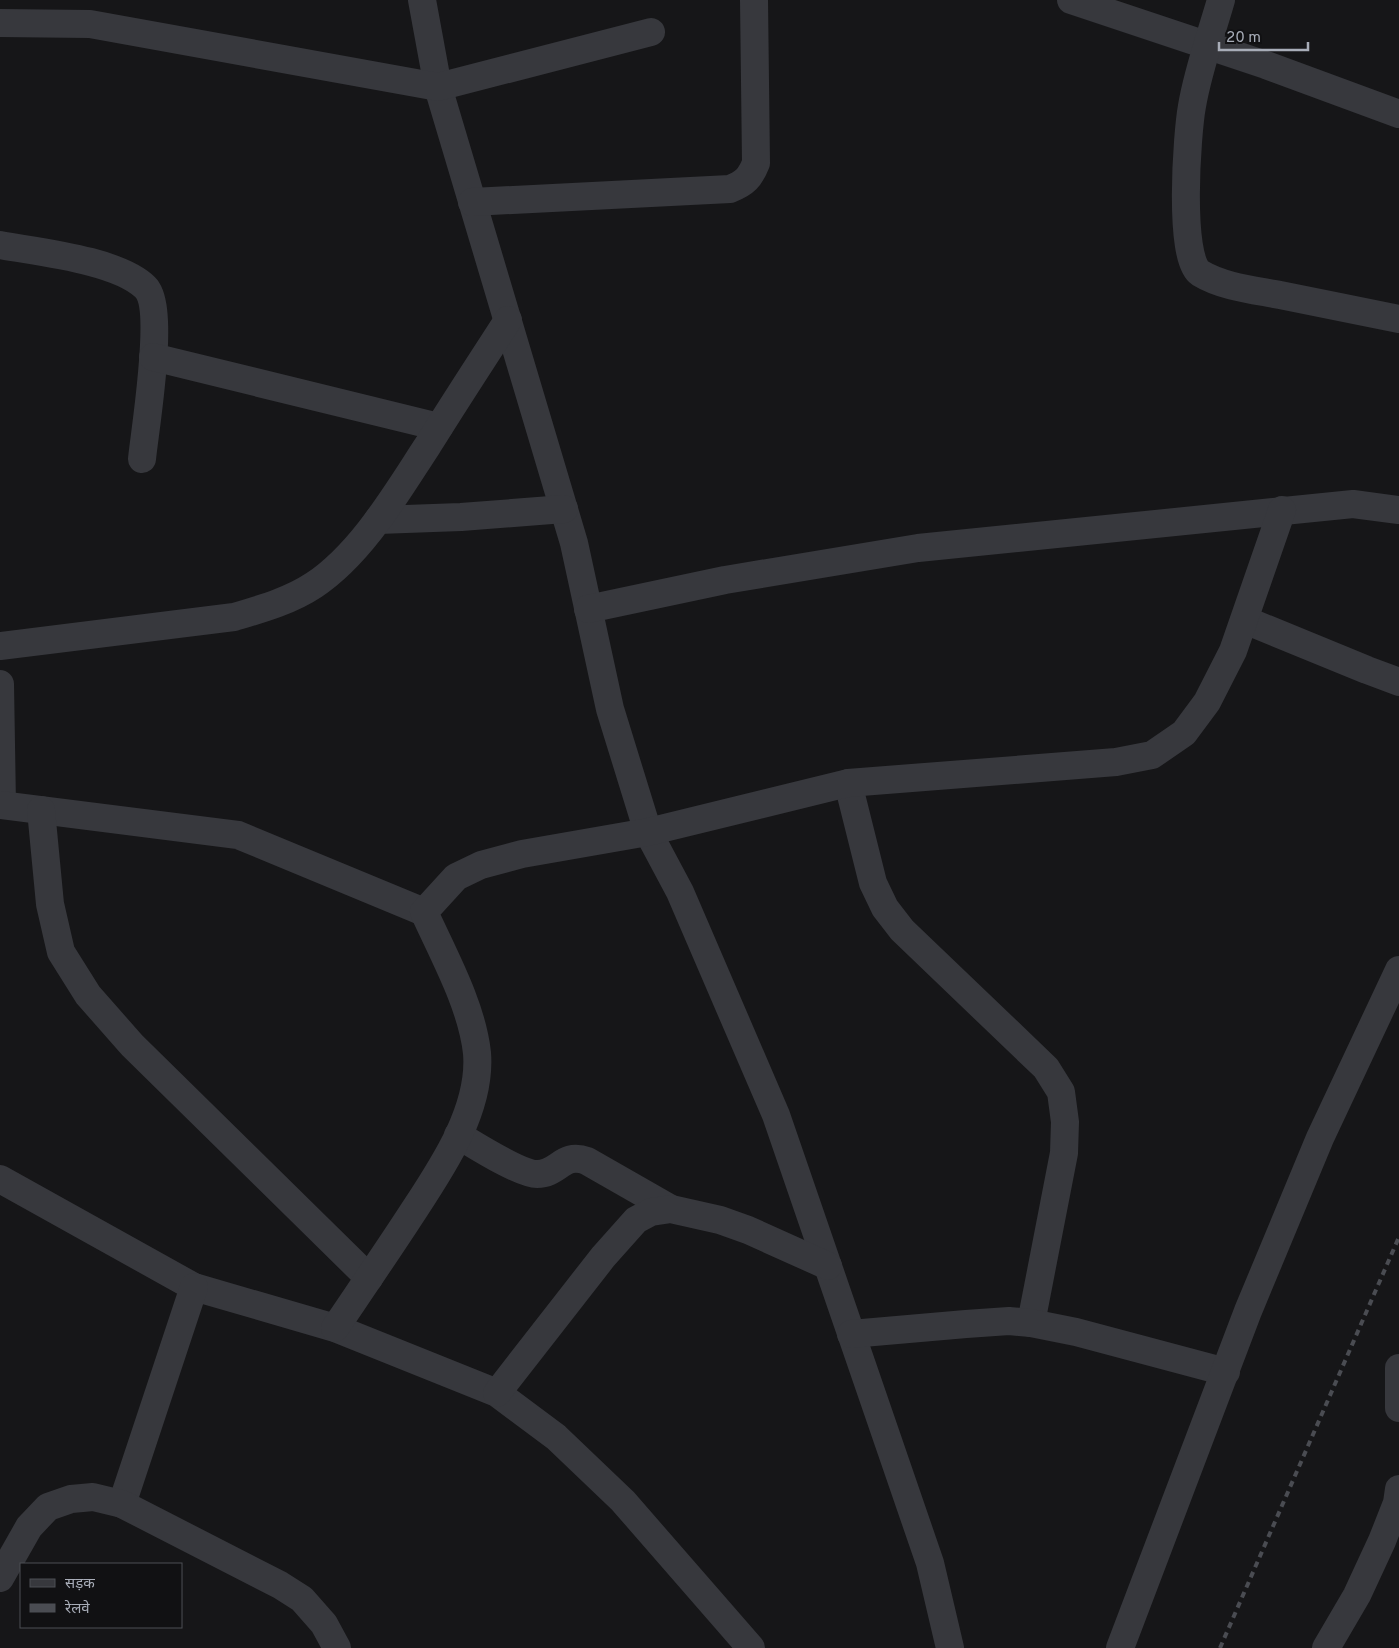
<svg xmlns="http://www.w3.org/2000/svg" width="1399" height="1648" font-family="Overpass,'Noto Sans Devanagari',sans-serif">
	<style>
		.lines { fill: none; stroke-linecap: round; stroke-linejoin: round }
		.minor { stroke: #37383d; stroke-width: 28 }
		.rail { stroke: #4a4c52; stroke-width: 4; stroke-dasharray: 6 5; stroke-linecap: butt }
	</style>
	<rect width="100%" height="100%" fill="#161618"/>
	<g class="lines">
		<g class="minor">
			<path d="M422 0 438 87 574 543 610 709 648 832 680 892 776 1115 930 1563 950 1648"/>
			<path d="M1071 0 1266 65 1399 114"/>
			<path d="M1221 0C1211 35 1198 70 1192 106 1187 133 1178 258 1200 273 1223 287 1254 290 1280 295 1320 303 1359 311 1399 319"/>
			<path d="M0 23 90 24 438 87 651 32"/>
			<path d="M472 202 730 189C745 183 750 178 756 163L754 0"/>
			<path d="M0 245C38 252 117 260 145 287 166 307 145 428 142 459"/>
			<path d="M153 357 439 427"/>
			<path d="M378 520 461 517 564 509"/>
			<path d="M588 609 725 580 918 548 1353 504 1399 510"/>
			<path d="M1245 620 1367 670 1399 682"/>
			<path d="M0 646 234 617C261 609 290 601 314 585 362 553 397 492 428 445 454 403 481 362 508 320"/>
			<path d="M0 684 2 805"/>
			<path d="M848 783 873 883 885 908 902 930 1046 1068 1061 1092 1065 1122 1064 1153 1031 1323"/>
			<path d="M0 805 238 835 424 912"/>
			<path d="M41 810 50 904 61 952 88 995 132 1045 369 1278"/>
			<path d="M458 1135C475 1145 520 1174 537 1174 559 1174 562 1152 587 1161L671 1209"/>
			<path d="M0 1179 194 1287 335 1328 497 1393 556 1437 623 1501 751 1648"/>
			<path d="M335 1328C358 1294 382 1259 405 1224 436 1176 482 1114 477 1053 472 1006 444 956 424 912L456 877 481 865 522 854 648 832 848 783 1116 762 1152 755 1184 733 1207 702 1233 651 1282 510"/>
			<path d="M851 1334 966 1324 1009 1321 1031 1323 1076 1332 1226 1372"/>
			<path d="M1399 1368V1408"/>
			<path d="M497 1393 603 1257 636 1220 651 1212 671 1209 720 1220 748 1230 828 1266"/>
			<path d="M122 1504 194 1287"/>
			<path d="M0 1578 29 1527 48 1507 71 1499 93 1497 122 1504 280 1585 302 1599 324 1624 337 1648"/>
			<path d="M1120 1648 1248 1311 1320 1138 1399 970"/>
			<path d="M1326 1648 1357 1595 1382 1541 1397 1503 1399 1489"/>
		</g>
		<path class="rail" d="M1220 1648 1399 1237"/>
	</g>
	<rect x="20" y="1563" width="162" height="65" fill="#111113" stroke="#4d4f55"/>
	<rect x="30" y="1579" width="25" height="8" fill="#37383d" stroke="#4d4f55"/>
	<text x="65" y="1588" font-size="15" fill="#a8adb8">सड़क</text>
	<rect x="30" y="1604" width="25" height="8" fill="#4a4c52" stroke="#4d4f55"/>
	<text x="65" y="1613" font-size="15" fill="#a8adb8">रेलवे</text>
	<path d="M1219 42v8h89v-8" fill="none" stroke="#a8adb8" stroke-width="2.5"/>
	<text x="1226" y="42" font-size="15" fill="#a8adb8" stroke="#111113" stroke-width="4" paint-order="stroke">20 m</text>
</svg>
